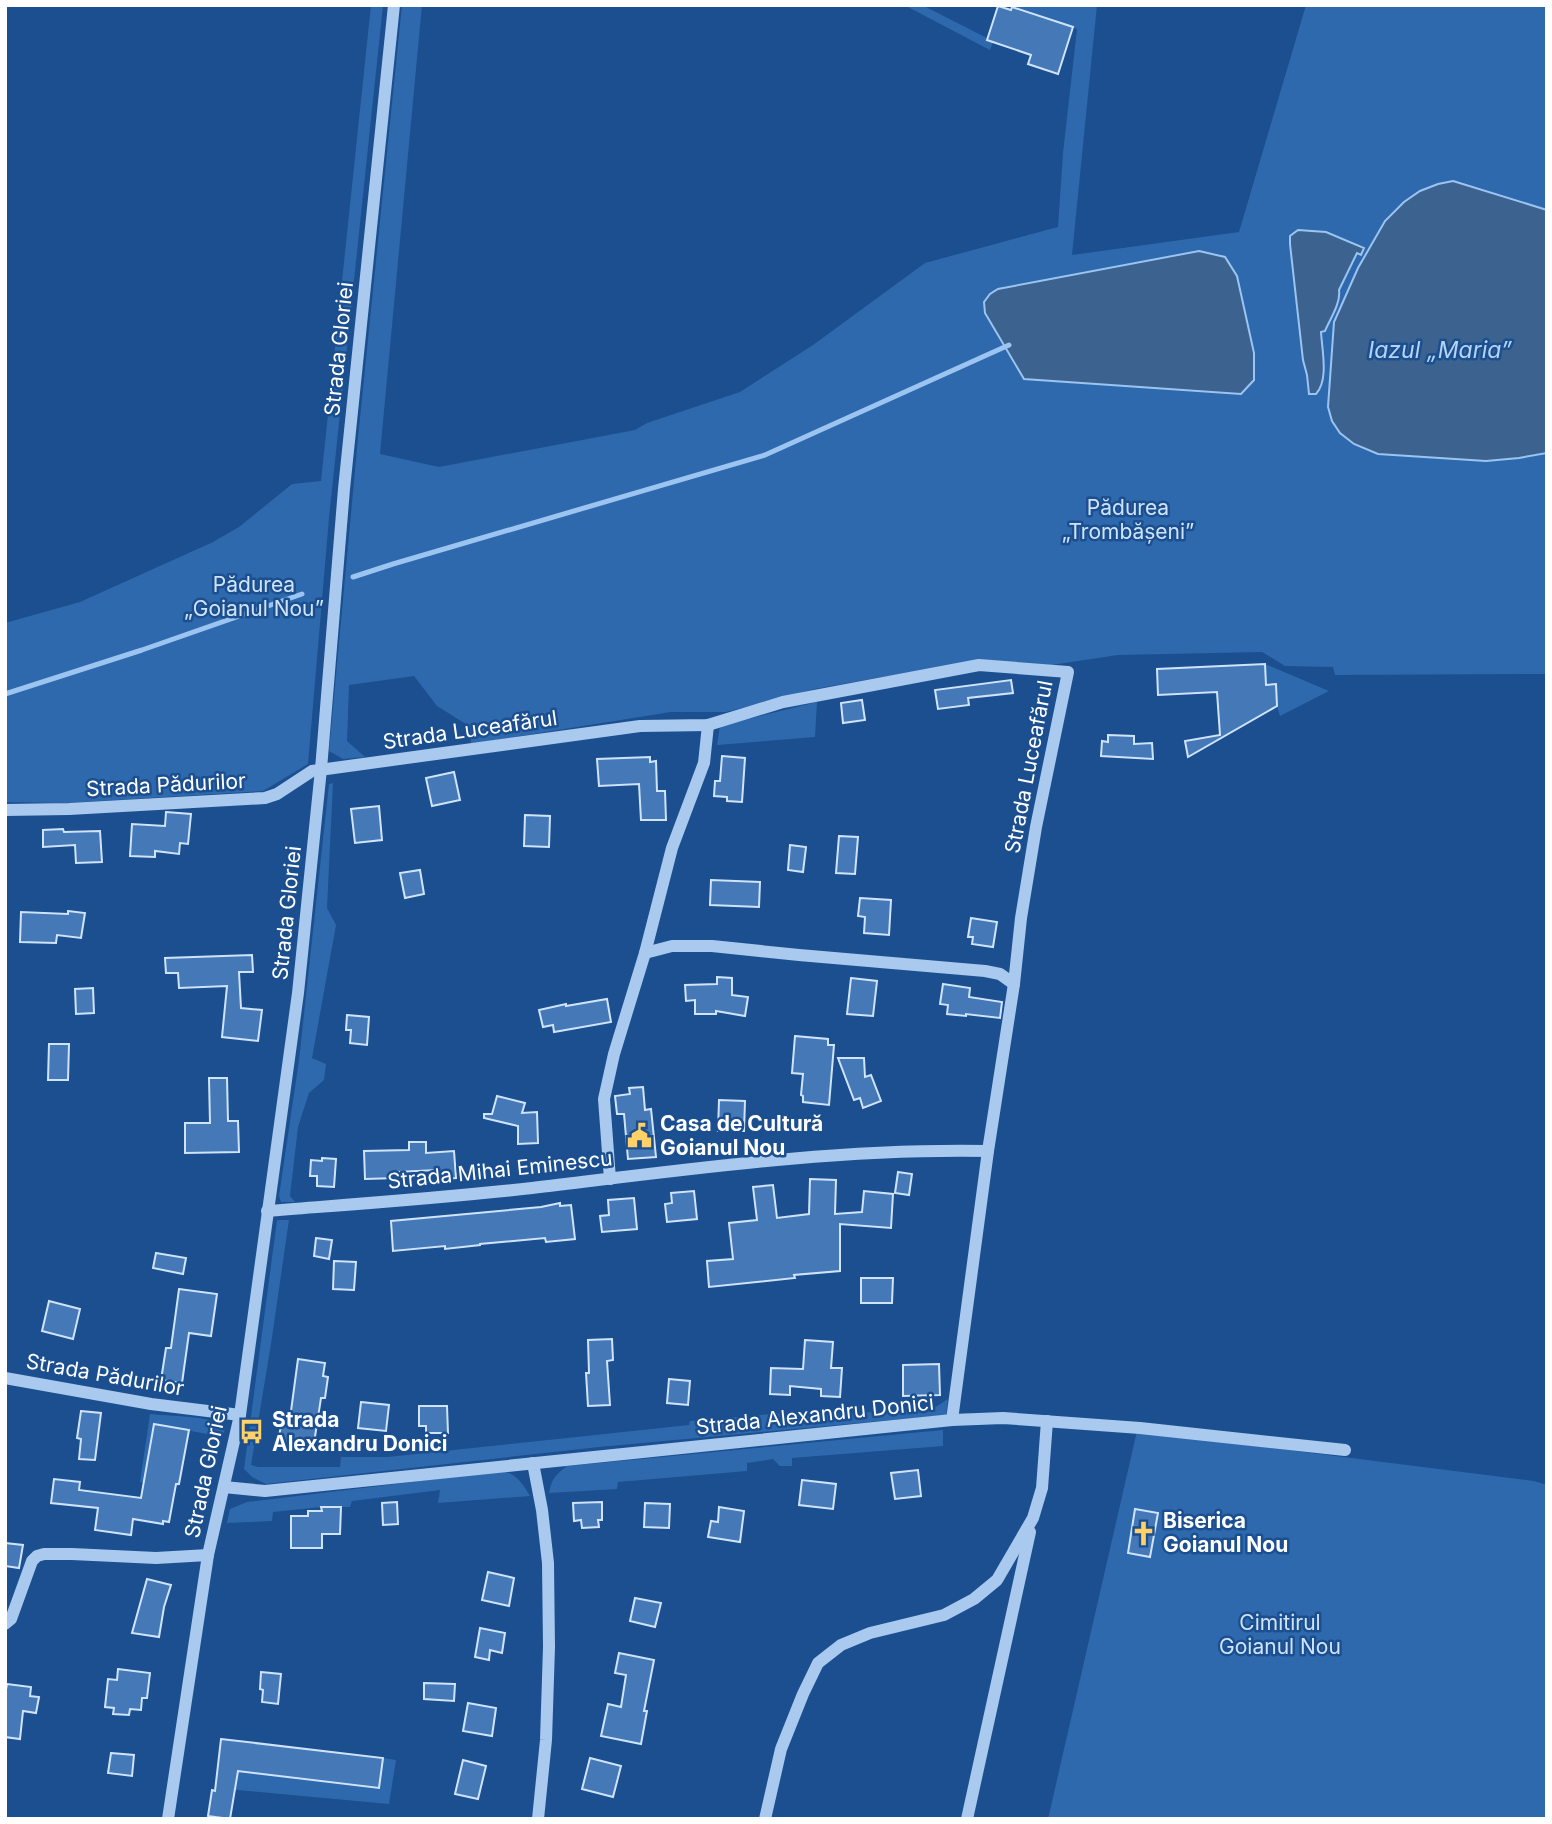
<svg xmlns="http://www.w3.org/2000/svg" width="1552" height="1824" font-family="Inter,sans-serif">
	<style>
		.green { fill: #2e69ad; fill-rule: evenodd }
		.water { fill: #3c6290; stroke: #9cc4f0; stroke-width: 2 }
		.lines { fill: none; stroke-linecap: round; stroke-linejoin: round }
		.stream { stroke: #9cc4f0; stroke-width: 5 }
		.building { fill: #4478b7; stroke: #cfe3fa; stroke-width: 2 }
		.minor { stroke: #a9c9ee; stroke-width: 12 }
		.labels { text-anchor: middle; stroke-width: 5; stroke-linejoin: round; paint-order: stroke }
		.street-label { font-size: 21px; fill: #fff; stroke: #1b4f8f }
		.park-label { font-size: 21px; fill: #cfe3fa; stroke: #1b4f8f }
		.poi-label { font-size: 21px; font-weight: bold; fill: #fff; stroke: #1b4f8f; text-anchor: start }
		.water-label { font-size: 23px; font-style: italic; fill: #b5d3f5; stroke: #1b4f8f }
	</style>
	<rect width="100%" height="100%" fill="#1b4f8f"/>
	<g class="green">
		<path d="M371 5H383L329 518 308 764 263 791 66 803 5 802V623L80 602 213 542 239 527 292 484 321 481Z"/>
		<path d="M402 5H422L380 454 439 467 635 430 647 423 740 392 813 345 925 263 1058 227 1063 153 1077 29 1012 7 1013 5H1097L1072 255 1239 232 1306 5H1547V674L1335 675 1333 667 1285 666 1262 652 1118 655 1051 665 882 677 815 689 726 712H671L471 744 469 726 437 706 414 676 349 685 347 741 365 757 343 759 329 751 358 438ZM1199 251 1225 257 1237 277 1254 353 1241 394 1024 379 998 289Z"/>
		<path d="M904 5H922L987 38 988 40 993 42 990 50Z"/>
		<path d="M1265 664 1329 691 1280 716 1277 706 1276 685H1266Z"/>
		<path d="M817 702 815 737 717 745 720 726Z"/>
		<path d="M333 783 327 908 336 925 312 1058 326 1064 324 1080 309 1093 298 1127 290 1196 295 1202H281L279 1196 299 1060 329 784Z"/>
		<path d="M277 1220H289L271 1344 251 1465 258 1467H340L341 1457H388L689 1425 690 1421 795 1412 796 1417 934 1408 948 1399 946 1415 599 1447 266 1484 252 1477 244 1469Z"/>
		<path d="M150 1414C167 1416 212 1416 225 1426L224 1433 217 1436 155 1424 145 1478 179 1484V1486L140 1482Z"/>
		<path d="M943 1430V1446L792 1458V1466H780L773 1459 747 1463V1471L618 1482 617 1489 549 1493C551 1480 556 1474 567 1466Z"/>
		<path d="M1137 1431 1534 1481 1547 1485V1819H1048Z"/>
		<path d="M502 1471C516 1473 523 1484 530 1496L438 1503 440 1490 352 1501 350 1507H321L273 1512 272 1521 227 1523 230 1509 247 1502Z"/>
		<path d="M383 1758 396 1760 389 1804 216 1788 218 1769 379 1788Z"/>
	</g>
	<g class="water">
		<path d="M1453 181 1547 210V453L1519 458 1486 461 1378 454 1354 444 1340 433 1332 421 1328 407 1334 322 1358 268 1385 221 1404 202 1420 191 1438 184Z"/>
		<path d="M1298 230 1326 232 1364 248 1361 255 1357 253 1339 290C1341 303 1330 319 1325 331L1321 332C1322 350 1329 380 1316 394H1309L1307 375 1303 360 1290 244V236Z"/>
		<path d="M1199 251 1225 257 1237 276 1254 353V380L1241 394 1024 379 985 313 984 302 990 294 998 289Z"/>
	</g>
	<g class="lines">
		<g class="stream">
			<path d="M353 577 393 564 765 455 1009 345"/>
			<path d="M5 694 142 650 302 594"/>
		</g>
	</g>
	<g class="building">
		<path d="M998 6 1011 10 1012 7 1073 27 1058 74 1028 64 1031 55 987 40Z"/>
		<path d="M1265 664 1266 685 1276 684 1277 706 1188 757 1185 741 1220 735 1217 692 1158 695 1157 669Z"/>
		<path d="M1011 680 1013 693 968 698 969 705 938 709 935 690Z"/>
		<path d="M862 700 865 720 843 723 841 703Z"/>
		<path d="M1108 735 1134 736V744L1152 743 1153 759 1101 756 1102 741 1108 742Z"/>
		<path d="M722 756 745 758 742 802 727 801V797L714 796 715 781H720Z"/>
		<path d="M650 757V762L656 761 657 791H665L666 820H641L639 784 599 786 597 759Z"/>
		<path d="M454 772 460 800 432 806 426 778Z"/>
		<path d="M379 806 382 840 355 843 351 809Z"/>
		<path d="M166 812 191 814 188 844 180 843 179 854 155 851V857L130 856 132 824 165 826Z"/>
		<path d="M525 815 550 816 549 847 524 846Z"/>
		<path d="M63 829 64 832 100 831 102 862 76 863 75 845 43 847V830Z"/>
		<path d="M839 836 858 837 855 874 836 873Z"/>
		<path d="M790 845 806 847 803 872 788 870Z"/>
		<path d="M420 870 424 894 405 898 400 873Z"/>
		<path d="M711 880 760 882 759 907 710 905Z"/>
		<path d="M860 898 891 900 889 935 864 933 865 917 858 916Z"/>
		<path d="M68 911 85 913 81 938 57 935 56 943 20 942 21 912 68 914Z"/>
		<path d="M971 918 997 922 993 947 972 944 973 937H968Z"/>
		<path d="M252 955 253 972H239L241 1008 262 1010 258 1041 222 1037 227 986 179 988 178 973H166L165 958Z"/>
		<path d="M717 977 732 978V995L748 997 745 1016 716 1011V1014H695V1000L686 1001 685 985 717 984Z"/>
		<path d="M851 978 877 981 873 1016 847 1014Z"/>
		<path d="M943 984 970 988 969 997 1002 1002 1000 1018 966 1014V1016L947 1014 948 1005 940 1004Z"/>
		<path d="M93 988 94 1013 76 1014 75 989Z"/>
		<path d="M607 999 611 1022 554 1032 553 1025 543 1027 539 1010 566 1004V1006Z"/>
		<path d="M347 1015 369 1017 367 1045 350 1043 351 1030H346Z"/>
		<path d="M795 1036 828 1039V1045H834L829 1105 803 1102V1096L801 1095 803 1074 792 1073Z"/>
		<path d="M49 1044H69L68 1080H48Z"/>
		<path d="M838 1058H864L865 1077 871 1075 881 1101 863 1108 860 1098 854 1100Z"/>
		<path d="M209 1078H227L228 1121H238L239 1152 185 1153V1123H210Z"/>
		<path d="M643 1087 645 1110 651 1109 656 1157 628 1159 624 1114H617L615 1096 630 1094 629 1088Z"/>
		<path d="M497 1096 525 1103 522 1113 537 1112 538 1143 518 1144V1126L484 1118V1114H492Z"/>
		<path d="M719 1100 745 1101 744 1131H718Z"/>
		<path d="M409 1142H426V1153L454 1151 456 1178 436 1180V1170L397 1172V1178L365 1179 364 1151 409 1150Z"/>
		<path d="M322 1158 336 1159 334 1187 317 1186V1176H310L311 1160 322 1161Z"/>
		<path d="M898 1172 912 1174 909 1195 895 1193Z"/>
		<path d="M810 1179 836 1180 835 1214 862 1212 864 1191 893 1194 891 1228 840 1224V1271L794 1275 795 1278 709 1287 707 1261 733 1259 729 1223 757 1220 753 1187 773 1185 777 1218 809 1214Z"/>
		<path d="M694 1191 697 1219 667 1222 665 1204 672 1203 671 1193Z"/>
		<path d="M634 1198 637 1229 602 1232 600 1216 609 1215 608 1200Z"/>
		<path d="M560 1203V1206L571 1205 575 1239 546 1242 545 1238 480 1244V1245L445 1249V1246L393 1251 391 1221 541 1207Z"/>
		<path d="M316 1238 332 1240 329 1259 314 1256Z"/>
		<path d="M156 1253 186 1258 183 1274 153 1268Z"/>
		<path d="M334 1261 356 1262 354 1290 333 1289Z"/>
		<path d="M861 1278H893L892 1303H861Z"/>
		<path d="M179 1289 217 1294 211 1336 189 1333 182 1383 161 1380 166 1348H171Z"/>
		<path d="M49 1301 80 1309 73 1339 42 1331Z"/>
		<path d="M612 1339 613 1360 607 1361 610 1405 588 1406 586 1373H589L588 1340Z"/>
		<path d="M805 1340 833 1342 831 1368H842L840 1397 821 1396V1389L790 1386V1395L770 1394 771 1368 803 1369Z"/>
		<path d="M298 1359 325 1363 323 1376 328 1377 325 1398H321L314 1443 297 1440 296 1447 278 1444 281 1424 289 1426Z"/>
		<path d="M939 1364 940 1395 903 1396V1365Z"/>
		<path d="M669 1379 690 1381 688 1405 667 1403Z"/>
		<path d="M361 1402 389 1405 386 1431 358 1428Z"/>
		<path d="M419 1406H447L448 1433H426V1426H419Z"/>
		<path d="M81 1411 101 1413 95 1460 79 1459 81 1439 77 1438Z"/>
		<path d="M154 1424 189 1430 179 1484H176L169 1522 163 1521V1524L133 1519 131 1535 95 1530 98 1508 51 1503 54 1479 80 1482 79 1490 141 1498Z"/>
		<path d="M918 1470 921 1496 895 1499 891 1473Z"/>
		<path d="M802 1480 836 1484 833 1509 799 1505Z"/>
		<path d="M397 1502 398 1524 383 1525 382 1503Z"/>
		<path d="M602 1502V1520H598L599 1527 582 1528 581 1520 574 1521 573 1503Z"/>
		<path d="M645 1503 670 1504 669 1528 644 1527Z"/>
		<path d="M321 1507H341L340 1534H322V1548H291V1516H308V1511H322Z"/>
		<path d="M719 1507 744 1511 740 1542 708 1537 711 1521 718 1522Z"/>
		<path d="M1135 1509 1158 1513 1150 1557 1128 1553Z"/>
		<path d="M5 1543 23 1545 19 1568 5 1566Z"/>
		<path d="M488 1572 514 1578 509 1606 482 1600Z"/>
		<path d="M147 1579 171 1585 164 1607 159 1637 132 1633Z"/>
		<path d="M635 1598 661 1603 655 1627 630 1621Z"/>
		<path d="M480 1628 505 1633 502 1653 490 1650 489 1660 475 1657Z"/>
		<path d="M619 1653 654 1660 644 1711H647L641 1744 601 1736 608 1704 621 1707 626 1675 615 1673Z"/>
		<path d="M118 1669 150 1673 147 1698H142L141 1710 130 1709 129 1715 113 1714 114 1708 105 1707 108 1679 117 1680Z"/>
		<path d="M261 1672 281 1674 278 1704 262 1702 263 1690 260 1689Z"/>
		<path d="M424 1683 455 1684 454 1701 424 1699Z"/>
		<path d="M7 1684 31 1687 30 1696 39 1697 36 1713 23 1711 20 1739 5 1737V1695Z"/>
		<path d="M468 1703 496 1708 492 1736 463 1731Z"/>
		<path d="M221 1739 383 1758 379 1788 238 1771 230 1819 208 1816 212 1790 215 1791Z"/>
		<path d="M111 1753 134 1755 132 1776 108 1773Z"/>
		<path d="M590 1758 621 1766 613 1797 582 1789Z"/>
		<path d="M463 1760 486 1766 478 1799 455 1794Z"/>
	</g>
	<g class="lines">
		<g class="minor">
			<path d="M5 810 69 809 265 798 277 794 312 771 640 726 708 725 783 702 979 665 1068 672 1036 827 1021 918 1014 984 988 1151 952 1420"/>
			<path d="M645 953 672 946H712L799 955 985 971 1000 974 1014 984"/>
			<path d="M610 1179 604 1099 614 1054 645 953 672 848 704 763 708 725"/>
			<path d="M267 1211C356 1204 444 1198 532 1188 684 1170 835 1148 988 1151"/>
			<path d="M5 1378 151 1404 240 1415"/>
			<path d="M533 1463 542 1510 548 1563 549 1647 546 1740 538 1819"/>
			<path d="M224 1487 265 1491 952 1420 1003 1418 1140 1428 1345 1450"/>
			<path d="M5 1624 11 1619 32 1561 37 1556 44 1554H72L156 1558 208 1555"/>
			<path d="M168 1819 208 1555 240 1415 298 993 321 769 344 489 394 5"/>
			<path d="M765 1819 781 1749 803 1694 818 1663 841 1645 870 1633 944 1615 974 1599 997 1580 1033 1518 1042 1488 1047 1421"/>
			<path d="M967 1819 1030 1532"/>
		</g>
	</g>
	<defs>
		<symbol id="civic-bare" viewBox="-9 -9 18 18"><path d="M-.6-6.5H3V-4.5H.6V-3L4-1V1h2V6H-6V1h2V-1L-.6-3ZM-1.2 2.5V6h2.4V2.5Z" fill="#ffd166" stroke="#1b4f8f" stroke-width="2.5" paint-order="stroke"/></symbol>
		<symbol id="bus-bare" viewBox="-9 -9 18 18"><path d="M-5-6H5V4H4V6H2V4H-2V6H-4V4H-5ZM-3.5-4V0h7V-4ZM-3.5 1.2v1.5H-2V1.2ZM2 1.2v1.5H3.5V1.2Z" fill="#ffd166" stroke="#1b4f8f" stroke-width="2.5" paint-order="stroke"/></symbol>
		<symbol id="church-bare" viewBox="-9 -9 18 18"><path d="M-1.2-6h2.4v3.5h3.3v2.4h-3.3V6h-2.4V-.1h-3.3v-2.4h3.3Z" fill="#ffd166" stroke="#1b4f8f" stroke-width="2.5" paint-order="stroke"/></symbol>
	</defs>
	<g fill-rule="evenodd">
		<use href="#civic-bare" x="622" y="1118" width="35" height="35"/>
		<use href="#bus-bare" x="234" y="1414" width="35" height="35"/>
		<use href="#church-bare" x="1126" y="1516" width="35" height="35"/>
	</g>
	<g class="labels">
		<g class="street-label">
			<text transform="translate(339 349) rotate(-84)" y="7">Strada Gloriei</text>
			<text transform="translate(470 730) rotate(-8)" y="7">Strada Luceafărul</text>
			<text transform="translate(1029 767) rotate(-79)" y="7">Strada Luceafărul</text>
			<text transform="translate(166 785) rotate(-3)" y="7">Strada Pădurilor</text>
			<text transform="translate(287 913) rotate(-84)" y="7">Strada Gloriei</text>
			<text transform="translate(500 1170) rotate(-6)" y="7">Strada Mihai Eminescu</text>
			<text transform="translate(105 1375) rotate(10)" y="7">Strada Pădurilor</text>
			<text transform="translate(815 1415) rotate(-6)" y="7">Strada Alexandru Donici</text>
			<text transform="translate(206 1472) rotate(-78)" y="7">Strada Gloriei</text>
		</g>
		<g class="park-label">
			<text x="1128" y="515">Pădurea<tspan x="1128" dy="24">„Trombășeni”</tspan></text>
			<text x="254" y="592">Pădurea<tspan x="254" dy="24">„Goianul Nou”</tspan></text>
			<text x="1280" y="1630">Cimitirul<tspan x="1280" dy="24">Goianul Nou</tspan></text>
		</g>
		<g class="poi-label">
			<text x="660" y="1131">Casa de Cultură<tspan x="660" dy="24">Goianul Nou</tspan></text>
			<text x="272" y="1427">Strada<tspan x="272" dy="24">Alexandru Donici</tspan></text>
			<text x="1163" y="1528">Biserica<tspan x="1163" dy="24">Goianul Nou</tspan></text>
		</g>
		<g class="water-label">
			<text x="1440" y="358">Iazul „Maria”</text>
		</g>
	</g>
	<rect width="1552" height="1824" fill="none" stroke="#ffffff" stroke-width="14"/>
</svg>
